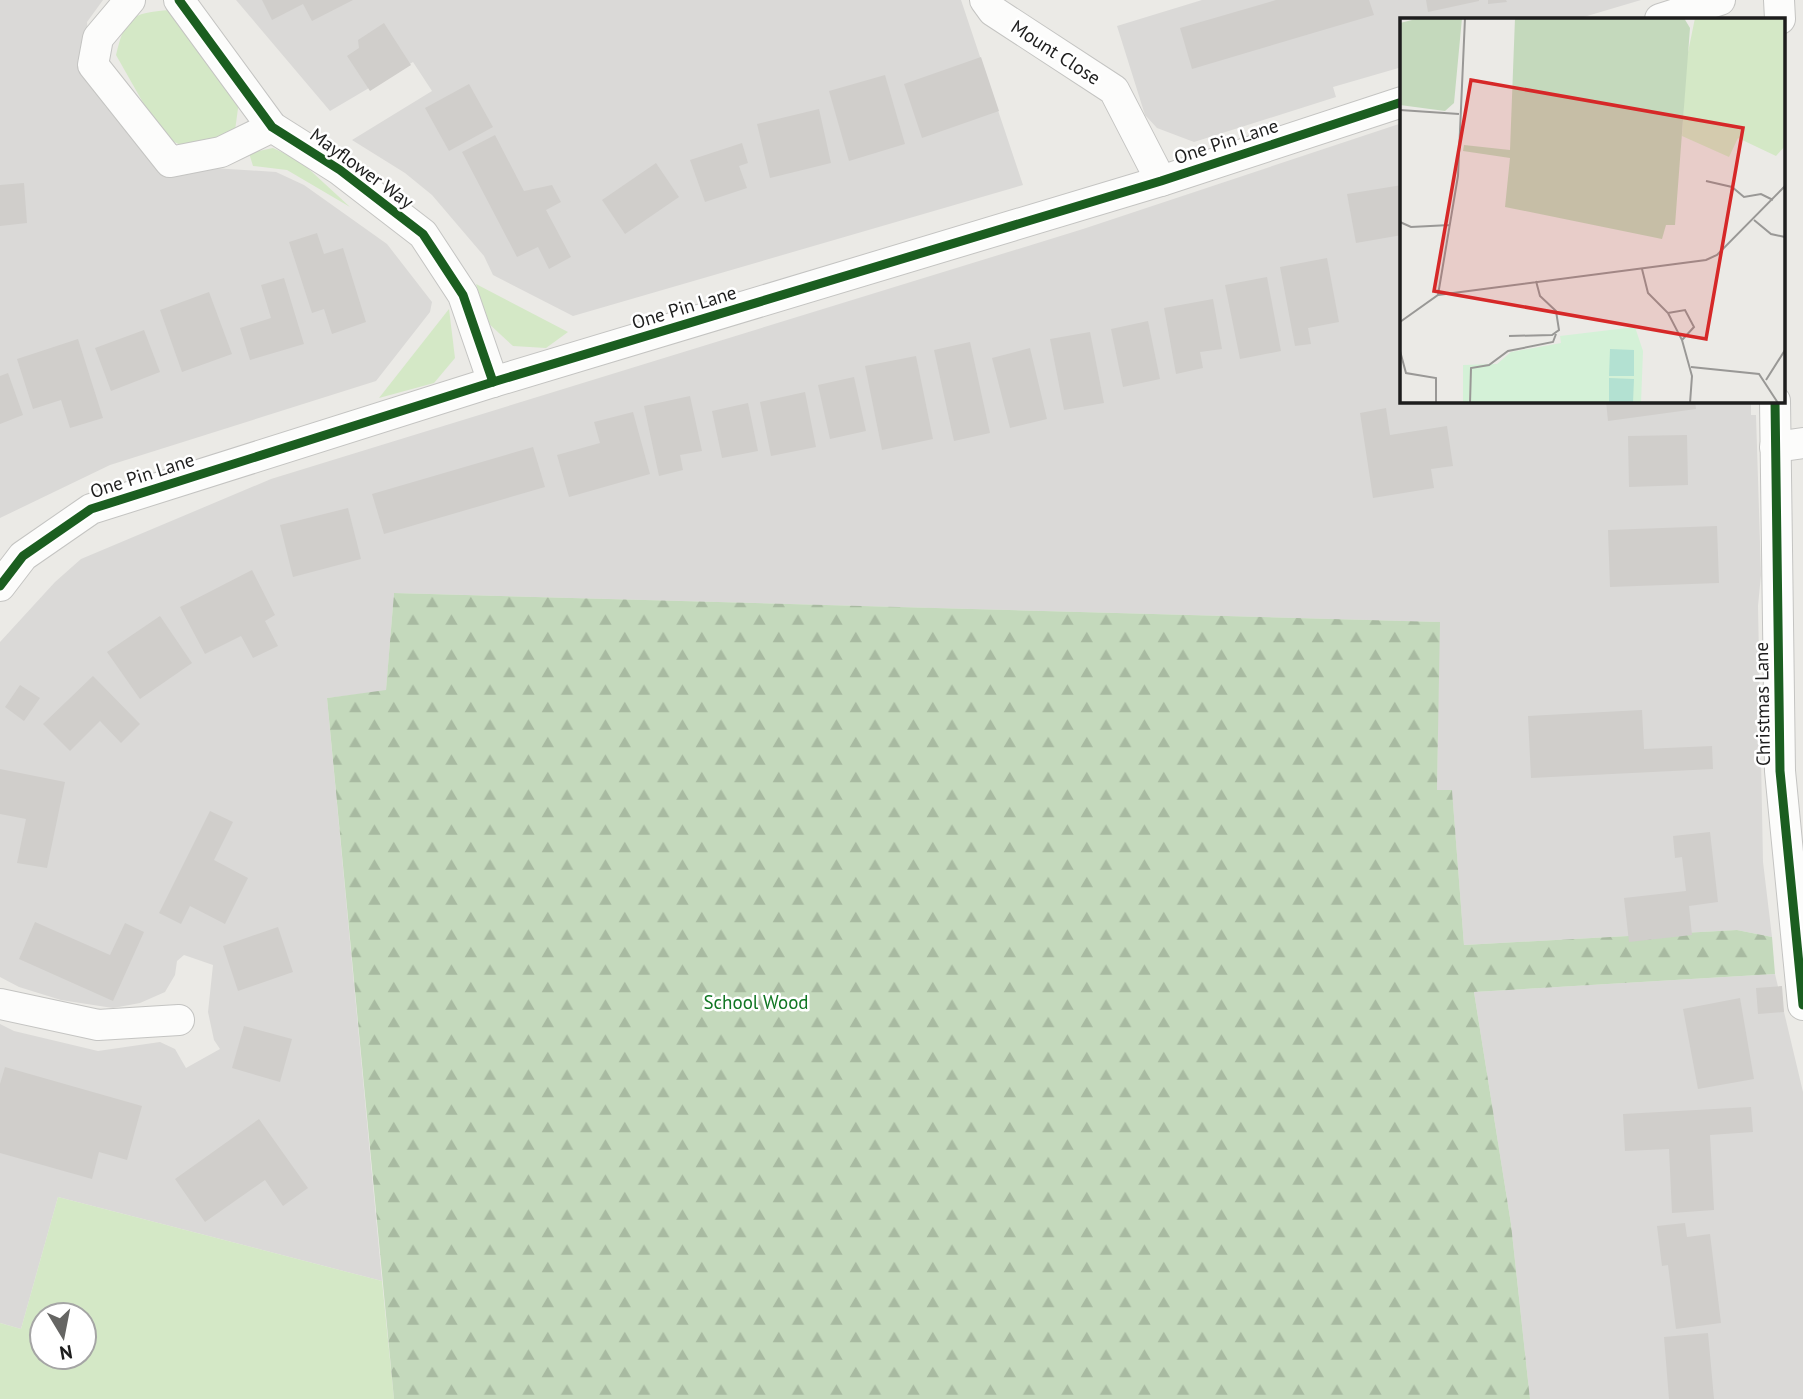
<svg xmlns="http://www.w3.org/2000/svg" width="1803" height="1399" font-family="'PT Sans',sans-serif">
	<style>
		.residential { fill: #dad9d7 }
		.grass { fill: #d4e8c6; fill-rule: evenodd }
		.forest { fill: url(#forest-firs) }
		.building { fill: #d0cecb }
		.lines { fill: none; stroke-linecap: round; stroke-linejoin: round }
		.street-casing { stroke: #c4c4c2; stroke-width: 32 }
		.street { stroke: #fcfcfb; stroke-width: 30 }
		.cycleway-casing { stroke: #fff; stroke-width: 13 }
		.cycleway { stroke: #1b5e20; stroke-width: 9 }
		.labels { text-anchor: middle; stroke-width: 5; stroke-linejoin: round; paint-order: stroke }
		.street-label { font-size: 19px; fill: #1d1d1d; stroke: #fff }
		.park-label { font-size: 19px; fill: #107623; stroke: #fff }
		.inset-road { fill: none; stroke: #999896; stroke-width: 2 }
		.view { fill: #d62828; fill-opacity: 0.15; stroke: #d62828; stroke-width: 3.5 }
		.inset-edge { fill: none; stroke: #1d1d1d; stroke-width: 3.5 }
	</style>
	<defs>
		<pattern id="forest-firs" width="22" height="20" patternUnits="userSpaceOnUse" patternTransform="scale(1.75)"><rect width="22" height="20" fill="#c4d9bc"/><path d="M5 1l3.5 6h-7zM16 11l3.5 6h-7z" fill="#a8baa1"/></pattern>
	</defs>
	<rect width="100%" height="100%" fill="#ebeae6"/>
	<g class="residential">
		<path d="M0 0H103L87 22 89 62 105 106 147 146 181 166 276 172 304 185 387 244 432 302 430 312 376 381 110 465 0 518Z"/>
		<path d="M236 0H961L1023 185 573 316 493 275 484 256 432 195 405 173 352 140 432 91 413 62 330 111Z"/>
		<path d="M1202 0H1641L1577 19H1402V67L1333 87 1336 97 1194 142 1157 128 1145 115 1117 26Z"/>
		<path d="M1402 123V401H1751V415H1756L1761 575 1758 606 1763 862 1772 937 1737 930 1464 945 1452 791H1437L1439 622 394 593 386 691 327 698 382 1281 58 1197 21 1329 0 1323V1024L14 1031 98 1051 160 1042 175 1049 186 1068 220 1049 214 1040 208 1012 213 965 184 955 177 961 175 975 165 992 140 1003 113 1008 61 1000 19 987 0 977V642L55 582 81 559 271 479 1083 229Z"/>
		<path d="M1775 974 1803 1092V1399H1530L1511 1224 1474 992Z"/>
	</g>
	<g class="grass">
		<path d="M170 10 239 101 234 138 191 150 162 136 116 55C125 17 131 13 170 10Z"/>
		<path d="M273 148 299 160 350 207 287 170 253 166 249 153Z"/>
		<path d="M476 284 568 332 546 348 513 346 487 322Z"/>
		<path d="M449 309 455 358 434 383 379 398Z"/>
		<path d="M58 1197 382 1281 394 1399H0V1323L21 1329ZM42 1315H84V1357H42Z"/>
	</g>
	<path class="forest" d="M394 593 1440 622 1437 790H1452L1464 945 1737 930 1772 937 1775 974 1474 992 1511 1224 1530 1399H394L327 698 386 690Z"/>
	<g class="building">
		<path d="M262 0H353L312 21 303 4 272 20Z"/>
		<path d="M1276 0H1369L1374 15 1192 69 1180 28Z"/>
		<path d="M1426 0H1479V1L1428 12Z"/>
		<path d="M1488 0H1506L1507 2 1488 4Z"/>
		<path d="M384 23 411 65 370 91 347 56 359 48 358 40Z"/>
		<path d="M981 57 999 111 922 138 904 84Z"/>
		<path d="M885 75 905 144 849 161 829 91Z"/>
		<path d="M469 84 493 127 449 151 425 108Z"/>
		<path d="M819 109 831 163 770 178 757 124Z"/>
		<path d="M495 135 524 191 552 185 561 202 546 210 571 257 549 269 538 247 517 257 462 152Z"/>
		<path d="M742 143 748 163 739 166 747 188 705 202 690 160Z"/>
		<path d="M656 163 679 197 625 234 602 200Z"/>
		<path d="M24 183 27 223 0 226V185Z"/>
		<path d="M1402 185V235L1356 243 1347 194Z"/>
		<path d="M317 233 324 254 343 248 366 322 332 334 324 309 312 313 289 242Z"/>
		<path d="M1327 258 1339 322 1308 328 1311 344 1295 346 1280 267Z"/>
		<path d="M1267 277 1281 351 1240 359 1225 285Z"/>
		<path d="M284 278 304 344 250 360 240 328 271 318 261 285Z"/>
		<path d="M209 292 232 354 182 372 160 310Z"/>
		<path d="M1213 299 1222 349 1200 352 1203 368 1176 374 1164 308Z"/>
		<path d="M1148 321 1160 379 1123 387 1111 329Z"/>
		<path d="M144 330 160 372 111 391 95 348Z"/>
		<path d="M1090 332 1104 403 1064 410 1050 339Z"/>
		<path d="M78 339 103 418 70 428 61 400 33 409 17 359Z"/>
		<path d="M970 342 990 433 954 441 934 350Z"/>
		<path d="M1030 348 1047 419 1010 428 992 358Z"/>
		<path d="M916 356 933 439 882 450 865 366Z"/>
		<path d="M8 373 23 415 0 424V376Z"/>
		<path d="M854 377 866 431 830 439 818 385Z"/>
		<path d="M805 392 816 447 771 456 760 402Z"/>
		<path d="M690 396 702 451 680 455 683 470 659 476 644 406Z"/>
		<path d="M1606 401H1695L1696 409 1608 421Z"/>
		<path d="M748 403 758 451 722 458 712 411Z"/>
		<path d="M1386 408 1390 435 1447 426 1453 466 1431 469 1434 488 1373 498 1360 413Z"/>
		<path d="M633 412 650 474 569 497 557 455 600 443 594 422Z"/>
		<path d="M1687 435 1688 485 1629 487 1628 436Z"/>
		<path d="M533 447 545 487 384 534 372 494Z"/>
		<path d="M348 508 361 559 293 577 280 525Z"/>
		<path d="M1717 526 1719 583 1610 587 1608 530Z"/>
		<path d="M252 570 275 615 265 621 278 646 253 658 241 636 205 654 180 607Z"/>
		<path d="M160 616 192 663 140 699 107 652Z"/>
		<path d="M93 676 140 724 121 743 100 721 70 751 43 724Z"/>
		<path d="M20 685 40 698 24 721 5 707Z"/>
		<path d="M1642 710 1644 749 1712 746 1713 769 1531 778 1528 716Z"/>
		<path d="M0 769 65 782 47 868 17 863 26 819 0 814Z"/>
		<path d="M210 811 233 822 214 860 248 878 225 924 190 906 181 924 159 913Z"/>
		<path d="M1710 832 1718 902 1689 906 1692 935 1629 942 1624 898 1686 891 1682 857 1675 858 1673 836Z"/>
		<path d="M35 922 110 955 125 923 144 932 113 1001 19 959Z"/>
		<path d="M278 927 293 972 238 991 223 946Z"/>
		<path d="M1782 986 1784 1012 1758 1014 1756 988Z"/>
		<path d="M1740 998 1754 1079 1698 1089 1683 1009Z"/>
		<path d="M244 1026 292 1039 280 1082 232 1068Z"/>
		<path d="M5 1067 142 1106 127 1160 99 1152 92 1179 0 1153V1084Z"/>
		<path d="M1751 1107 1753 1132 1710 1135 1714 1210 1672 1213 1669 1149 1625 1151 1623 1114Z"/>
		<path d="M259 1119 308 1188 283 1206 265 1180 205 1222 175 1179Z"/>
		<path d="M1685 1223 1687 1237 1710 1234 1721 1323 1676 1329 1668 1265 1662 1266 1657 1226Z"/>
		<path d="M1708 1333 1714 1399H1669L1664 1337Z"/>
	</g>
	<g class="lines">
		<defs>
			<g id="street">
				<path d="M130 0 98 38 93 65 170 162 221 152 272 127"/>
				<path d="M179 0 272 127 340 170 423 234 463 295 493 382"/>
				<path d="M985 0 993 11 1114 90 1161 181"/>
				<path d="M1779 0 1780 19"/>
				<path d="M1660 19 1720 0"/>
				<path d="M1775 401 1780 771 1803 1005"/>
				<path d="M1775 447 1803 443"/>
				<path d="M0 586 23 556 91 509 493 382 1161 181 1402 102"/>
				<path d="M0 1004 98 1025 179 1020"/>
			</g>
		</defs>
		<use href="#street" class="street-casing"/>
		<use href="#street" class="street"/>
		<defs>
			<g id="cycleway">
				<path d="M179 0 272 127 340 170 423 234 463 295 493 382"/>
				<path d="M1775 401 1780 771 1803 1005"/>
				<path d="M0 586 23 556 91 509 493 382 1161 181 1402 102"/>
			</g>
		</defs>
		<use href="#cycleway" class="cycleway-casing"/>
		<use href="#cycleway" class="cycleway"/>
	</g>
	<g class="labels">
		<g class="street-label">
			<text transform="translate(1056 52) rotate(33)" y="7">Mount Close</text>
			<text transform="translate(1226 141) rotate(-18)" y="7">One Pin Lane</text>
			<text transform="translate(362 168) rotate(36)" y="7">Mayflower Way</text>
			<text transform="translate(684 307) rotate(-17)" y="7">One Pin Lane</text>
			<text transform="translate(142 475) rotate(-18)" y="7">One Pin Lane</text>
			<text transform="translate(1762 704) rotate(-91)" y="7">Christmas Lane</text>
		</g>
		<g class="park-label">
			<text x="756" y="1009">School Wood</text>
		</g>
	</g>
	<g transform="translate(1400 18)">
		<rect width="385" height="385" fill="#ebeae6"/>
		<path d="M295 0H385V128L376 138 338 120 329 139 282 118 286 44Z" fill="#d4e8c6"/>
		<path d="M20 0H62L54 85 45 93 0 87V5ZM115 0H284L290 10 275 207H266L262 221 105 189 110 140 63 133 64 127 110 132Z" fill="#c4d9bc"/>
		<path d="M235 309 243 333 241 385H63V347L97 346 111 334 161 325 160 318Z" fill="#d4f1d7"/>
		<path d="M210 331 234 332V358H209ZM209 360 234 361 233 385H209Z" fill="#b3e1d2"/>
		<path class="inset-road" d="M0 92 59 96M306 163 332 169 344 179 361 176 373 182M354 202 371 216 385 219M0 204 11 209 50 207M242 251 248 275 268 295 282 322 292 358 290 385M38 277 58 158 65 0M268 295 285 292 294 309 282 322M0 304 38 277 306 242 317 237 385 168M109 318 152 317 159 312 156 293 140 278 136 263M0 333 6 355 36 360V385M291 349 359 356 378 385M366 362 385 332M70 385 71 350 89 347 108 333 153 324 156 316"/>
		<path class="view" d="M71 62 343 110 306 321 34 273Z"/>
		<rect width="385" height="385" class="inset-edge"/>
	</g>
	<g transform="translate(63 1336) rotate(170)"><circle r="33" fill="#ffffff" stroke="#a5a5a5" stroke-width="2"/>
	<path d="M0-5L12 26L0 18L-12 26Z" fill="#656563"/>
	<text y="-10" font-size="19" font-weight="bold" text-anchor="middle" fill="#1d1d1d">N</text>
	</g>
</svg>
